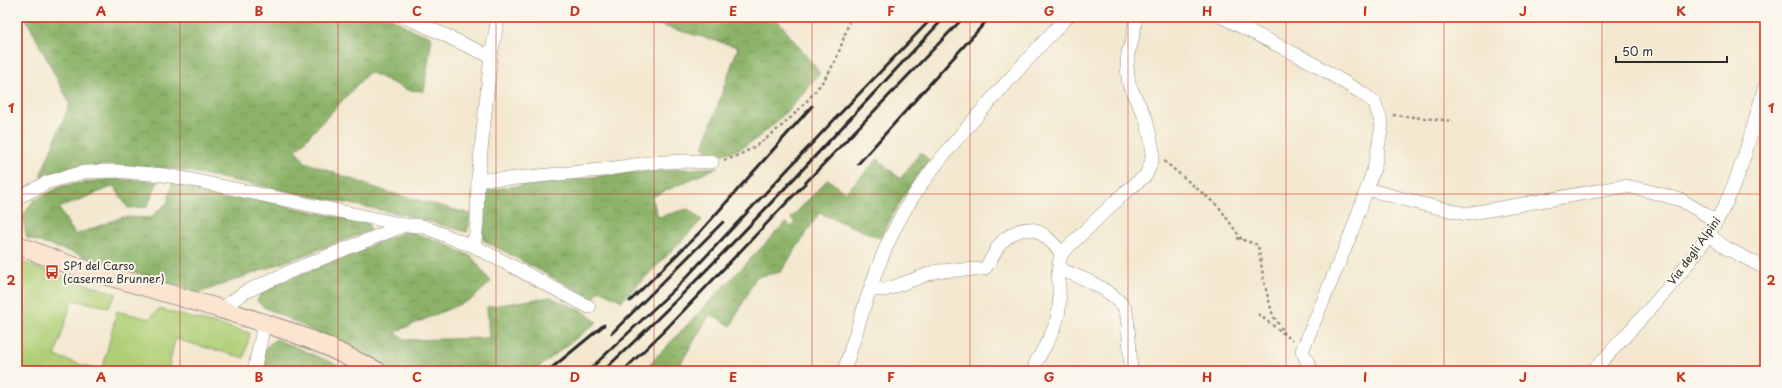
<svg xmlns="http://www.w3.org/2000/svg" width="1782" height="388" font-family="'Playpen Sans',sans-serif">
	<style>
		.green { fill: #afcf76; stroke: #6d7d50 }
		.forest { fill: url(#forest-crowns); stroke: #5b6e49 }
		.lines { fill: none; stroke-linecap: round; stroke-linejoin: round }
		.street-casing { stroke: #8f8a7d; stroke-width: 14 }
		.secondary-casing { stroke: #8f8a7d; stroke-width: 20 }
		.path { stroke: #8f8a7d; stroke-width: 2.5; stroke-dasharray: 3 3; stroke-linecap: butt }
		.street { stroke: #fff; stroke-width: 13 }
		.secondary { stroke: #fce5d0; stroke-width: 18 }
		.rail { stroke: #2b2b2b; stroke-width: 3 }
		.grid { fill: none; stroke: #c8321e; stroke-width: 1; stroke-opacity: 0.55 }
		.labels { text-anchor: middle; stroke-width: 4; stroke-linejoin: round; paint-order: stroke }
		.street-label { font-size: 11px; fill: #2b2b2b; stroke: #fbf7ec }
		.poi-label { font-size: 11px; fill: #2b2b2b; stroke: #fbf7ec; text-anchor: start }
		.neatline { fill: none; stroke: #c8321e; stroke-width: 1.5 }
		.grid-label { font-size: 13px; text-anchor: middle; font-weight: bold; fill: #c8321e }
	</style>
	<defs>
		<pattern id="forest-crowns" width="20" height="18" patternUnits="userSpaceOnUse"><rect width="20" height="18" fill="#8bb267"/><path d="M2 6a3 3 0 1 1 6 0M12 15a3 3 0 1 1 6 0" fill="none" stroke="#729155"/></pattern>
	</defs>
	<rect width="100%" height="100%" fill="#fbf7ec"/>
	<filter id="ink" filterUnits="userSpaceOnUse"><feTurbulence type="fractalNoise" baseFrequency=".025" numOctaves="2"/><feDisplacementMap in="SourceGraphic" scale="8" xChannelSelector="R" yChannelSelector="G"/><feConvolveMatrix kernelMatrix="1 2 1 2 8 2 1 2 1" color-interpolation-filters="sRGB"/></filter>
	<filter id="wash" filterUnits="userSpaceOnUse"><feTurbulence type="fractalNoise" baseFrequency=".012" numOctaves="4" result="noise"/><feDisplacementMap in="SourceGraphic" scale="16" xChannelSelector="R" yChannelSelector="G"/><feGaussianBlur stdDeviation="0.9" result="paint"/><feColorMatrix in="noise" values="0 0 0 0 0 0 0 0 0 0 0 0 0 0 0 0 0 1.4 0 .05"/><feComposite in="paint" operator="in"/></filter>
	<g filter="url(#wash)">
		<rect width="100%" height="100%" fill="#f3e8cf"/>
		<g class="green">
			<path d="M17 261 117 294 108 307 72 300 55 356 100 371H17Z"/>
			<path d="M159 309 250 333 244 358 175 339 168 371H102L117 311 149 319Z"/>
		</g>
		<g class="forest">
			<path d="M25 17H390L412 30 432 37 424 91 408 90 369 72 296 150 305 162 387 192 471 214 467 232 406 215 176 169 101 165 71 169 40 176 70 104Z"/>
			<path d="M645 17H775L820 73C796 101 772 132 739 149 731 153 720 154 712 156L703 147 738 47 656 24Z"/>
			<path d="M921 152 929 161 903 197 880 238 819 213 781 272 756 277 731 326 710 314 676 371H643L786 222 791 227 795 223 791 218 828 179 845 193 878 159 900 179Z"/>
			<path d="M718 167 652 197 658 217 688 209 702 220 622 301 599 290 593 299 483 240V223L486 190 626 173Z"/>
			<path d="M111 179 158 181 147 207 128 208 114 186 59 208 75 235 123 217 150 218 168 202 173 181 369 224 370 231 199 293 27 238 22 217 33 201 62 186Z"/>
			<path d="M406 231 441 242 472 257 491 282 472 299 395 332 406 340 489 338 487 307 550 297 584 312 597 322 534 371H380L384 365 264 307 257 301 263 290Z"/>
			<path d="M276 339 352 371H262L264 349Z"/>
		</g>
	</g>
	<g filter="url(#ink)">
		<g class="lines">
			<defs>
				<g id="street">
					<path d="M404 17C434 28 461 45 491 56"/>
					<path d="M1222 17 1309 61 1362 93 1375 103 1382 125 1375 165 1367 189"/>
					<path d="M478 179H507L601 170 648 163 683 161 712 162"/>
					<path d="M17 198 48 182 84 172 116 171 164 175 192 180 405 225"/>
					<path d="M1708 234 1726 248 1765 268"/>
					<path d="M470 244 589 307"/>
					<path d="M1059 270C1077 274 1116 292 1125 309 1129 317 1130 359 1131 371"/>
					<path d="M871 289 885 290 937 271 984 269C992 261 994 251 1001 243 1005 238 1010 235 1016 232 1037 222 1049 240 1062 253"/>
					<path d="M221 309 245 292 298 268 405 225 422 226 464 243 470 244 475 240 477 222 478 179 485 112 491 56 498 17"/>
					<path d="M254 371 264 325"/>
					<path d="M844 371C860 322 873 271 896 226 916 187 943 155 971 123 1002 87 1034 52 1067 17"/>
					<path d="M1037 371 1035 364C1044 347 1057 329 1059 309 1061 292 1055 269 1062 253L1122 195 1146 175 1151 163 1153 152 1150 136 1146 119 1129 85 1127 67 1128 53 1132 41 1136 17"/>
					<path d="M1312 371 1302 351 1351 234 1367 189 1422 204 1466 214 1626 186 1645 190 1681 200 1716 221"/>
					<path d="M1593 371C1637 322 1695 266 1724 207 1743 169 1753 126 1765 86"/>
				</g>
				<path id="secondary" d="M17 245 67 264 221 309 291 332 326 346 377 371"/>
			</defs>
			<use href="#street" class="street-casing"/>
			<use href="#secondary" class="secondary-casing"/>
			<g class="path">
				<path d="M1393 115 1453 121"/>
				<path d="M724 160C760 153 816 98 833 65 840 52 844 36 849 22"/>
				<path d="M1164 161 1219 207 1242 240"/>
				<path d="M1237 238 1258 245 1264 282 1273 316 1284 332"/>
				<path d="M1258 314 1292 340"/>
			</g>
			<use href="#street" class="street"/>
			<use href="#secondary" class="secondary"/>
			<g class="rail">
				<path d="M858 164 990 17"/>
				<path d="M630 301 700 232 812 106"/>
				<path d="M612 333 723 222"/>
				<path d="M548 371 604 325"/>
				<path d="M588 371 680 284 833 121 933 17"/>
				<path d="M603 371C723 259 833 136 945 17"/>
				<path d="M623 371 665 330 964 17"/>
			</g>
		</g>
	</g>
	<path class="grid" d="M180 17V371M338 17V371M496 17V371M654 17V371M812 17V371M970 17V371M1128 17V371M1286 17V371M1444 17V371M1602 17V371M17 194H1765"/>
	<defs>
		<symbol id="bus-bare" viewBox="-9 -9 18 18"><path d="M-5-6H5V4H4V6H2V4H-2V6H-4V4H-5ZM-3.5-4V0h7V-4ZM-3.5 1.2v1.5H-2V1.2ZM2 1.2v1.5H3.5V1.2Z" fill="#c8321e" stroke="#fbf7ec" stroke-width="2.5" paint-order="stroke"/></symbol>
	</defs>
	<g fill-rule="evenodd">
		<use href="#bus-bare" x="42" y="262" width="20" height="20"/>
	</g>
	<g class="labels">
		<g class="street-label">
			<text transform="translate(1694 251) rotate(-54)" y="4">Via degli Alpini</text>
		</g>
		<g class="poi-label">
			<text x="63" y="270">SP1 del Carso<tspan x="63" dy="13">(caserma Brunner)</tspan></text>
		</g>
	</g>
	<rect width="1782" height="388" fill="none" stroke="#fbf7ec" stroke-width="44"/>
	<path d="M1616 56v6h111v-6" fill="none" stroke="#2b2b2b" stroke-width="2"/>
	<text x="1622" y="56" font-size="12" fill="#2b2b2b" stroke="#fbf7ec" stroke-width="3" paint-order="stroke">50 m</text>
	<rect x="22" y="22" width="1738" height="344" class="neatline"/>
	<g class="grid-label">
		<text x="101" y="16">A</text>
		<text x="259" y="16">B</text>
		<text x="417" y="16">C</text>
		<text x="575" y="16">D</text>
		<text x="733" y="16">E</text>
		<text x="891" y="16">F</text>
		<text x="1049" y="16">G</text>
		<text x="1207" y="16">H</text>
		<text x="1365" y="16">I</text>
		<text x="1523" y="16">J</text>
		<text x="1681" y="16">K</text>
		<text x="11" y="113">1</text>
		<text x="1771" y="113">1</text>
		<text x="11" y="285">2</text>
		<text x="1771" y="285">2</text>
		<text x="101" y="382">A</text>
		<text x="259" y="382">B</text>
		<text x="417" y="382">C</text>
		<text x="575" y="382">D</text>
		<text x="733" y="382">E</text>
		<text x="891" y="382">F</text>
		<text x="1049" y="382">G</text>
		<text x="1207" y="382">H</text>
		<text x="1365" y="382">I</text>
		<text x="1523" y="382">J</text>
		<text x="1681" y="382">K</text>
	</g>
</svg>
